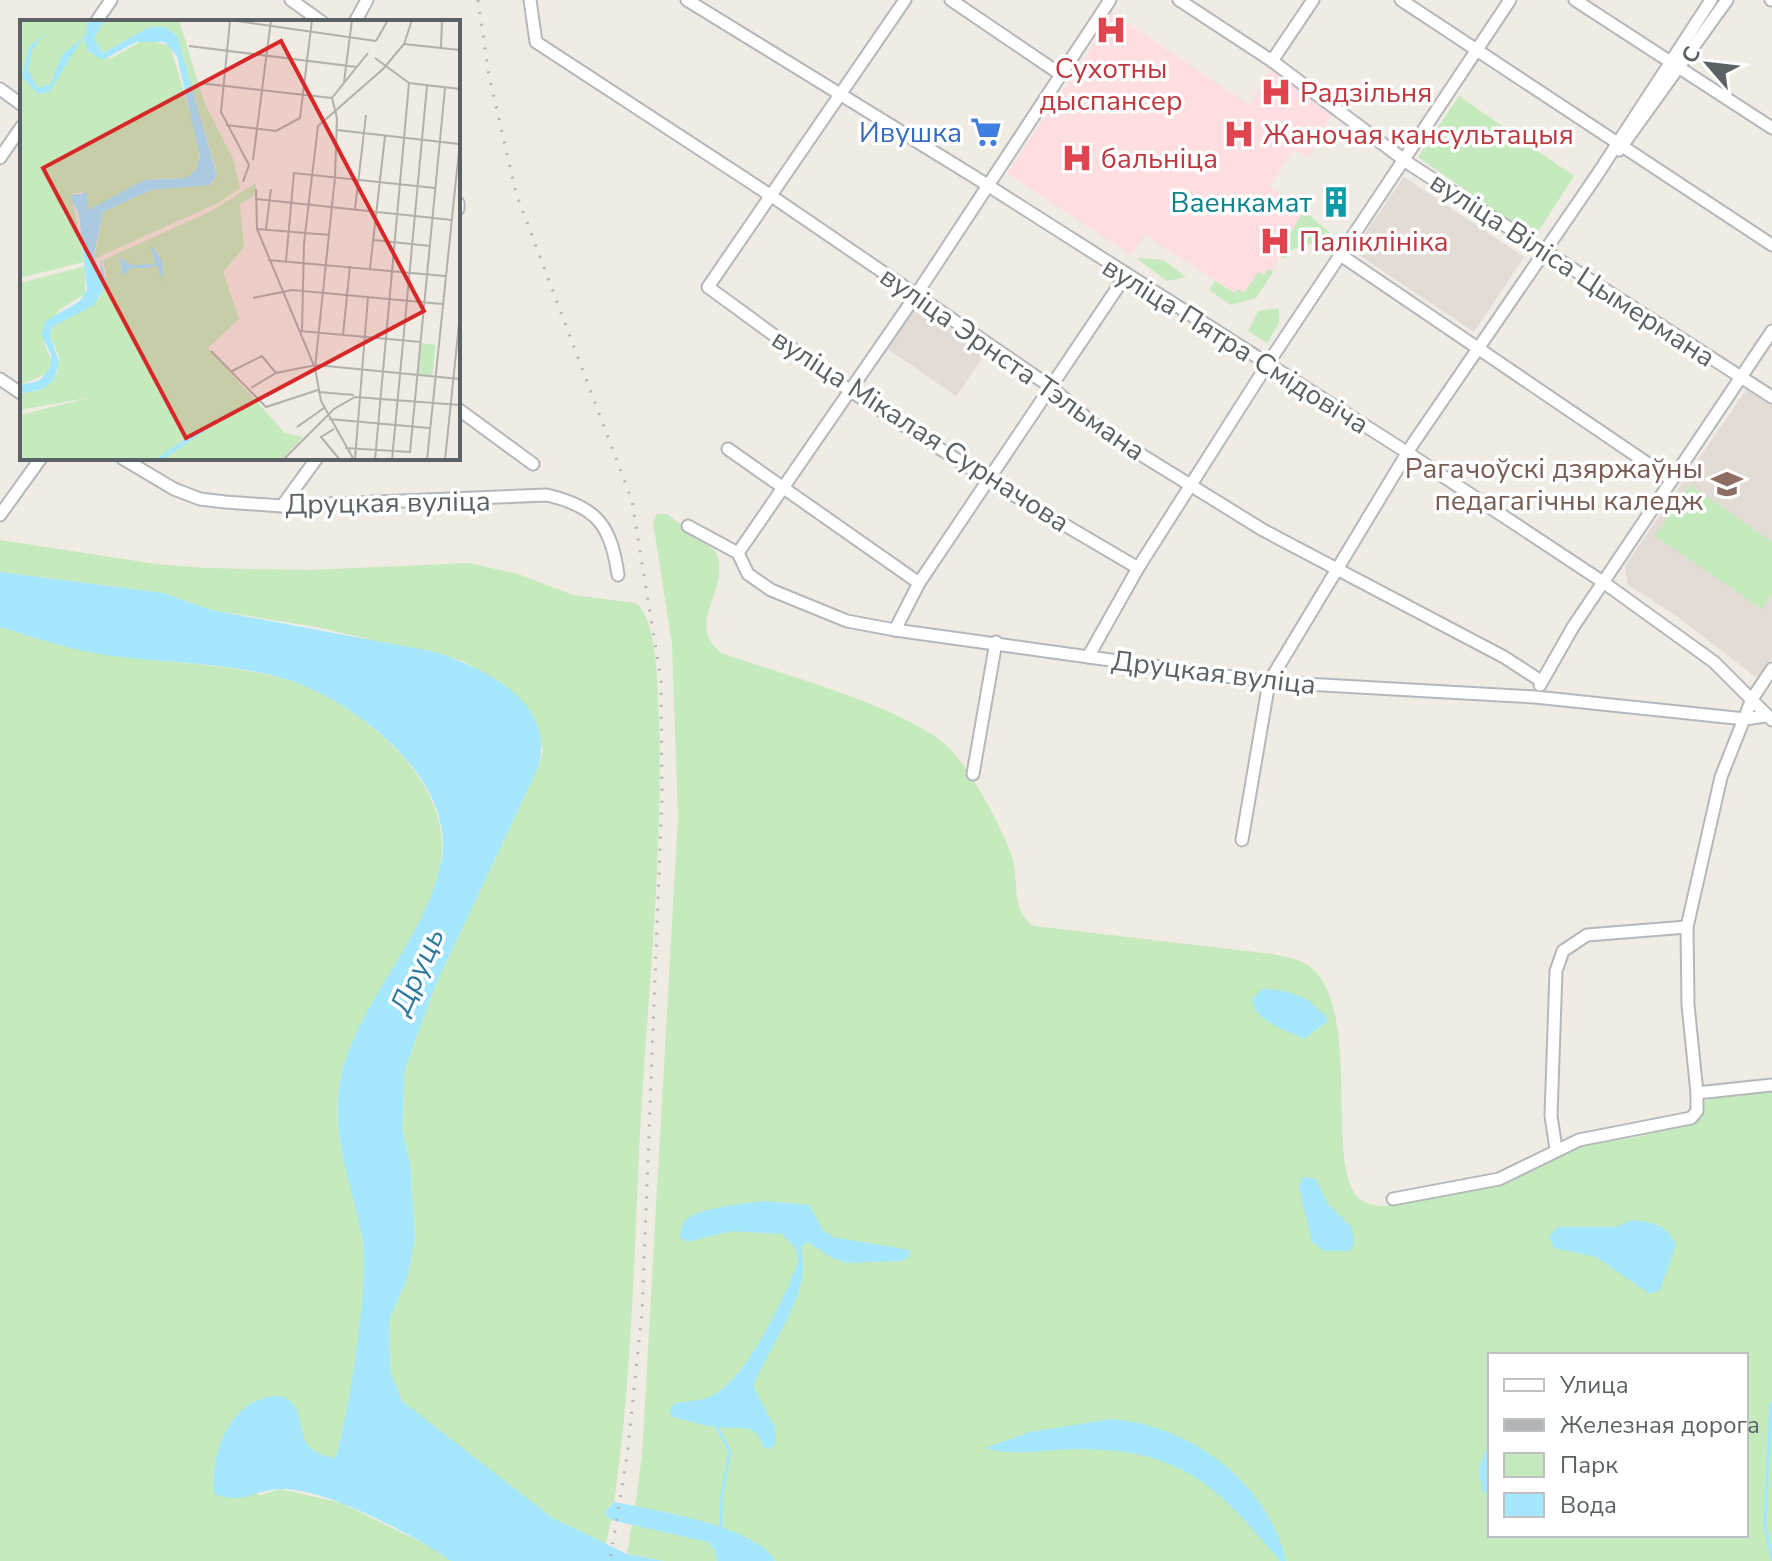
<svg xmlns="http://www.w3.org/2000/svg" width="1772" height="1561" font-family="'Nunito Sans',sans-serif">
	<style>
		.education { fill: #e2dcd4 }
		.medical { fill: #fedee1 }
		.green { fill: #c5eabd; fill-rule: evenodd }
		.water { fill: #a4e7ff }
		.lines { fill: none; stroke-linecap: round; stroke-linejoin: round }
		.stream { stroke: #a4e7ff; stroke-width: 3 }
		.minor-casing { stroke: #b4b8bc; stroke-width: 15 }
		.minor { stroke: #fff; stroke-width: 11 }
		.rail { stroke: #b3b4b5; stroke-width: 3; stroke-dasharray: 2 10; stroke-linecap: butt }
		.labels { text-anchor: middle; stroke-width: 7; stroke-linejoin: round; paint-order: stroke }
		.health-label { font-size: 28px; fill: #be3a42; stroke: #fff; text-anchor: start }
		.shop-label { font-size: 28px; fill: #366cbe; stroke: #fff; text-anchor: end }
		.culture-label { font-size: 28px; fill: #0d838f; stroke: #fff; text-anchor: end }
		.street-label { font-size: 28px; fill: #5b6266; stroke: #fff }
		.education-label { font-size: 28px; fill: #785e54; stroke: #fff; text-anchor: end }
		.water-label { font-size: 30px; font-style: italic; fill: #307aa0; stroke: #fff }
		.inset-river { fill: none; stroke: #a4e7ff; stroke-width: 4 }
		.inset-road { fill: none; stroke: #b0b0ad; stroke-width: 2 }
		.view { fill: #d62828; fill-opacity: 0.15; stroke: #d62828; stroke-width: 4 }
		.inset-edge { fill: none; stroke: #5b6266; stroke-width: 4 }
	</style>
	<rect width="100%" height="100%" fill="#f0ebe3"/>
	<g class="education">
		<path d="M1404 177 1524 257 1474 332 1353 251Z"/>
		<path d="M918 305 986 353 956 396 888 349Z"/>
		<path d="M1748 387 1772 403V658L1758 679 1678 617 1628 585 1625 566Z"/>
	</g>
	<path class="medical" d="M1111 12 1249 105 1272 68 1331 108 1332 114 1308 157 1294 149 1269 186 1304 211 1277 254 1280 257 1272 271 1268 269 1264 275 1258 272 1244 294 1235 293 1145 235 1131 255 1007 173 1088 54Z"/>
	<g class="green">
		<path d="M1459 96 1574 176 1534 238 1418 157Z"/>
		<path d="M1304 211 1334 236 1291 250 1285 259 1277 254Z"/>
		<path d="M1136 258 1163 260 1186 277 1167 281Z"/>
		<path d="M1268 269 1273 272 1256 298 1231 305 1209 290 1215 281 1235 293 1238 289 1244 293 1258 272 1264 275Z"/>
		<path d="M1279 308V323L1267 343 1248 331 1258 311Z"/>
		<path d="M1690 485 1772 542V594L1762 609 1655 536Z"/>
		<path d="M657 514H667L716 552C732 592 683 621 721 653 778 673 912 709 950 749 972 772 1000 824 1011 854 1021 879 1008 910 1034 926L1273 954C1287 957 1303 960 1313 969 1363 1017 1323 1171 1361 1200 1370 1206 1381 1206 1391 1206L1504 1183 1574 1147 1637 1137 1697 1122 1705 1101 1712 1097 1772 1089V1561H775C757 1530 669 1512 635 1507L642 1456 678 817 672 644 653 522ZM1490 1355H1746V1535H1490Z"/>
		<path d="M0 540 156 564 205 568 311 570 469 563 518 574 573 595 636 603C658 622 658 690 659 720 663 851 649 983 641 1114 634 1243 633 1374 614 1502L604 1513 611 1520 606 1545 551 1517 423 1420 402 1401 390 1371 389 1320 407 1279 415 1237 410 1163 402 1129 405 1069 436 984 537 770 543 751 531 711 509 689 463 661 316 627 211 610 163 593 0 572Z"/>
		<path d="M0 627C35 638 69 649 105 654 163 663 221 663 278 677 351 696 454 777 441 861 429 942 359 999 341 1078 327 1135 356 1188 363 1244 369 1292 350 1411 336 1459 303 1452 302 1440 296 1409L232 1421 216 1458 213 1481 261 1495 280 1489 341 1503 431 1547 451 1561H0Z"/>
		<path d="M632 1524 708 1542 715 1551 717 1561H664L627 1554Z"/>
	</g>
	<g class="water">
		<path d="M0 572 163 593 211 610 435 652C488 670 559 704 537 770L436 984 405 1069 402 1129 410 1163 415 1237 407 1279 389 1320 390 1371 402 1401 551 1517 627 1554 664 1561H451C416 1536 324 1487 280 1489 253 1490 244 1505 214 1494 211 1459 224 1412 261 1399 269 1397 277 1394 285 1398 313 1411 285 1452 336 1458 349 1413 369 1288 363 1242 354 1188 330 1138 340 1082 353 1007 423 945 441 863 459 779 351 697 279 677 222 662 163 663 105 655 69 649 35 638 0 627Z"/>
		<path d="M1262 989C1277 989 1295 993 1309 1001 1316 1006 1315 1010 1324 1013L1328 1021 1304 1039C1287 1030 1255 1022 1252 1000Z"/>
		<path d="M1303 1177 1316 1179 1327 1203 1352 1228 1354 1244 1349 1251H1324L1312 1242 1299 1187Z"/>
		<path d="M765 1201 809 1205 823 1230 833 1237 910 1250 909 1257 902 1261 848 1263 834 1259 808 1242 801 1247C813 1294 770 1343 753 1386L775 1428 776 1444 769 1449 763 1447C757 1421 737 1430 717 1427 703 1426 687 1420 673 1417L669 1411 674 1404C685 1401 700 1401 710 1397 746 1381 784 1298 798 1263L796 1248 782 1234 732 1231 686 1242 680 1237C681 1231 681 1223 687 1219 700 1208 747 1203 765 1201Z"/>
		<path d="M1632 1220C1653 1222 1667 1225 1676 1245L1660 1290 1650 1294 1596 1257 1554 1248 1549 1237 1558 1227H1616Z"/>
		<path d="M1112 1419C1192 1426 1267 1482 1286 1561H1280C1216 1485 1182 1449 1077 1449 1048 1449 1012 1457 985 1448L1030 1432Z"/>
		<path d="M1490 1440V1495L1482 1491 1479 1468Z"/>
		<path d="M614 1502C653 1510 754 1525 775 1561H717L715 1551 708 1542 611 1520 604 1513Z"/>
	</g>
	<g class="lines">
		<g class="stream">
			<path d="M1771 1404 1765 1523 1772 1559"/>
			<path d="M717 1427 730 1452 722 1494 721 1529"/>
		</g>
		<defs>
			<g id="minor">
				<path d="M291 0 322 22"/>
				<path d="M530 0 536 42 770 195 1051 387 1098 428 1263 530 1504 657 1541 681"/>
				<path d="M687 0 973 176 1408 453 1603 582 1714 662 1772 720"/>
				<path d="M905 0 708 287 849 390 990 481 1138 568"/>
				<path d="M951 0 1060 74"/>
				<path d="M1179 0 1272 61 1411 165 1772 397"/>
				<path d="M1401 0 1772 245"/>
				<path d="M1575 0 1772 128"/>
				<path d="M1771 0H1772"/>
				<path d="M96 22 111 0"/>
				<path d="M355 22 367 0"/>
				<path d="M1272 61 1313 0"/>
				<path d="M0 89 22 105"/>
				<path d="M1619 150 1727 0"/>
				<path d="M0 158 22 126"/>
				<path d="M458 203V209"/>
				<path d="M1339 254 1672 480"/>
				<path d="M0 379 22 394"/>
				<path d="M458 409 533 464"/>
				<path d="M728 449 919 583"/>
				<path d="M122 458 174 489 200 499 225 502 282 506 547 495C597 507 611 525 618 575"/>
				<path d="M282 506 317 458"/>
				<path d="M0 515 41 458"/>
				<path d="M688 526 738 553 748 574 771 590 847 621 895 630 1269 682 1535 697 1745 719 1766 716"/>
				<path d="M738 553 916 295 1110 0"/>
				<path d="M895 630 919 583 1126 275"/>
				<path d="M1088 657 1138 568 1267 365 1510 0"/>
				<path d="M1540 685 1573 627 1772 331"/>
				<path d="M973 774 996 642"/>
				<path d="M1242 840 1269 682 1412 445 1597 175 1711 0"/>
				<path d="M1697 1093 1688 1005 1687 927 1721 777 1752 699 1772 669"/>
				<path d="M1556 1149 1551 1116 1556 971 1563 951 1587 935 1687 927"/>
				<path d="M1393 1199 1499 1179 1579 1140 1691 1118 1697 1111V1093L1772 1085"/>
			</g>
		</defs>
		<use href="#minor" class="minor-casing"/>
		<use href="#minor" class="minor"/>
		<path class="rail" d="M478 0 489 76 516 193 632 501 661 681 662 798 642 1313 627 1456 610 1561"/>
	</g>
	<defs>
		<symbol id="hospital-bare" viewBox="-9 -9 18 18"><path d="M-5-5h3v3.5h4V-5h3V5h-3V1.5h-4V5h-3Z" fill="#e0444e" stroke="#fff" stroke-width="2.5" paint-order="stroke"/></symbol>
		<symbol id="supermarket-bare" viewBox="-9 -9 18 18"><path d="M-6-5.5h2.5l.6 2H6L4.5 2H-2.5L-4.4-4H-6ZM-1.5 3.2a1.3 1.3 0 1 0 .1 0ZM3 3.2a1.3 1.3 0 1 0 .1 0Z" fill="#3f7fe0" stroke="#fff" stroke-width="2.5" paint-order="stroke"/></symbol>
		<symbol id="building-bare" viewBox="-9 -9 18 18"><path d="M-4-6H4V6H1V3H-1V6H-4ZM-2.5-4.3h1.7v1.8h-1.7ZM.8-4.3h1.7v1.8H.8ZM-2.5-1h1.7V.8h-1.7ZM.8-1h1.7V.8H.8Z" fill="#0f9aa8" stroke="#fff" stroke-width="2.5" paint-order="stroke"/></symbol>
		<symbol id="university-bare" viewBox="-9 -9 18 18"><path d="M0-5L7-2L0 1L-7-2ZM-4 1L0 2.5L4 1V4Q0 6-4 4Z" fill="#8d6e63" stroke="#fff" stroke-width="2.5" paint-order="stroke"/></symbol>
	</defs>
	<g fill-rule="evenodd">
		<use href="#hospital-bare" x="1089" y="8" width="44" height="44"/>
		<use href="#hospital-bare" x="1254" y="70" width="44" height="44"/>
		<use href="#supermarket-bare" x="964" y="110" width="44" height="44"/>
		<use href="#hospital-bare" x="1217" y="112" width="44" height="44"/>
		<use href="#hospital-bare" x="1055" y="136" width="44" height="44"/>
		<use href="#building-bare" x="1314" y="180" width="44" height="44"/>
		<use href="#hospital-bare" x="1253" y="219" width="44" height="44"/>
		<use href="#university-bare" x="1705" y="462" width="44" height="44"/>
	</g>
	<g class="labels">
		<g class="health-label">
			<text x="1111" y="78" text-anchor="middle">Сухотны<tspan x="1111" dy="32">дыспансер</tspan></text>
			<text x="1300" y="102">Радзільня</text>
			<text x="1263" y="144">Жаночая кансультацыя</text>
			<text x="1101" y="168">бальніца</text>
			<text x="1299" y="251">Паліклініка</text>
		</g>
		<g class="shop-label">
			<text x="962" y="142">Ивушка</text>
		</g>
		<g class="culture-label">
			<text x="1312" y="212">Ваенкамат</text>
		</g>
		<g class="street-label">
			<text transform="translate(1573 269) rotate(33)" y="10">вуліца Віліса Цымермана</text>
			<text transform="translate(1236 345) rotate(32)" y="10">вуліца Пятра Смідовіча</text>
			<text transform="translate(1013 363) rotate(35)" y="10">вуліца Эрнста Тэльмана</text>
			<text transform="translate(921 430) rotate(33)" y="10">вуліца Мікалая Сурначова</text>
			<text transform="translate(388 502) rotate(-1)" y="10">Друцкая вуліца</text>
			<text transform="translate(1214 672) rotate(7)" y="10">Друцкая вуліца</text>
		</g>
		<g class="education-label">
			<text x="1703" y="478">Рагачоўскі дзяржаўны<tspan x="1703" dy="32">педагагічны каледж</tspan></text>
		</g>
		<g class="water-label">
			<text transform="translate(417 971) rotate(-66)" y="10">Друць</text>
		</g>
	</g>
	<g transform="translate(20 20)">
		<rect width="440" height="440" fill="#f0ebe3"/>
		<path d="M0 0H69L68 31 90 39 125 19 150 26 181 129 175 151 166 158 132 159 66 191 63 172 52 174 64 242 0 258ZM84 0H159L184 82 213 139 220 168 198 183 74 239 83 192 131 170 192 164 197 152 156 15 145 7H130L83 33 74 19ZM236 163 235 175 220 184 224 227 203 252 219 299 188 328 265 413 283 417 261 440H0V395L72 377 0 390V374L23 369 37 354 39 337 30 316 34 304 79 279 86 255 83 240 191 191ZM65 246V274L39 290 24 324 32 342 28 353 0 365V263ZM401 323 416 325 412 355 399 354Z" fill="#c5eabd"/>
		<path d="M69 0H84L74 19 83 33 130 7H145L157 16 197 155 190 165 131 170 83 192 74 235 80 257 81 237 86 265 74 285 32 307 30 316 39 342 34 360 23 369 0 374V365L19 361 30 348 31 335 21 314 26 301 60 281 67 270 59 195 50 175 67 173 68 190 124 160 166 158 175 151 180 136 157 36 145 22H116L83 40 68 31 63 18 29 72 18 74 2 57 9 27 24 14 12 30 8 51 18 68 31 64 42 35 65 16ZM131 225 142 240 144 261 136 245 128 248H111L102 256 100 238 112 245 135 244Z" fill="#a4e7ff"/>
		<path class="inset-river" d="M138 440 190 405"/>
		<path class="inset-road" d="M203 0 210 1 201 92 229 145 223 162M210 0 356 21M356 21 368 0M384 24 440 30M169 26 337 47M421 28 422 0M355 38 389 63 440 69M324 62 332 0M179 63 312 78M206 105 256 111 280 98 292 0M317 110 439 124M233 140 251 0M236 169 237 209 295 348 301 381 334 440M236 179 432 200M335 189 346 95M237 209 310 215M246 209 251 169M354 220 410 226M248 240 425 256M266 241 274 153 415 168M350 248 365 116M233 278 272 270 422 284M280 311 401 322M282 311 284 223 298 106 363 49 384 24 392 0M323 315 330 246M191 331 246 387 298 370M295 348 315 157 317 98 312 78 348 33M212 351 242 336 256 353M231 368 256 353 296 345 440 359M298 372 334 375M309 399 409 408M277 407 304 388M314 409 301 417 320 440M325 428 390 432 425 68M335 439 348 277M263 440 314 389 335 377 440 385M355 440 389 63M372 440 407 66M407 440 440 121M425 440 439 304"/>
		<path class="view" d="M261 21 404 291 166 418 23 148Z"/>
		<rect width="440" height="440" class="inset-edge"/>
	</g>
	<rect x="1488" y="1353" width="260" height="184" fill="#ffffff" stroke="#bdc0c2" stroke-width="2"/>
	<rect x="1504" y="1379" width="40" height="12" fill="#ffffff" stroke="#bdc0c2" stroke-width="2"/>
	<text x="1560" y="1393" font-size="24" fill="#5b6266">Улица</text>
	<rect x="1504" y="1419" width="40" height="12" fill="#b3b4b5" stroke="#bdc0c2" stroke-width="2"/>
	<text x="1560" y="1433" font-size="24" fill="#5b6266">Железная дорога</text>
	<rect x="1504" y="1453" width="40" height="24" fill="#c5eabd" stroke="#bdc0c2" stroke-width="2"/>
	<text x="1560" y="1473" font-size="24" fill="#5b6266">Парк</text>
	<rect x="1504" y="1493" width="40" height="24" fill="#a4e7ff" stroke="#bdc0c2" stroke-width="2"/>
	<text x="1560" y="1513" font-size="24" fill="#5b6266">Вода</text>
	<g transform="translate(1708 64) rotate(298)" stroke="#ffffff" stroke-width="6" paint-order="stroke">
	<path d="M0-6L14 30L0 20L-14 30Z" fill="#5b6266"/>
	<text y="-12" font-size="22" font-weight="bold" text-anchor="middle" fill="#5b6266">С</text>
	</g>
</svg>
